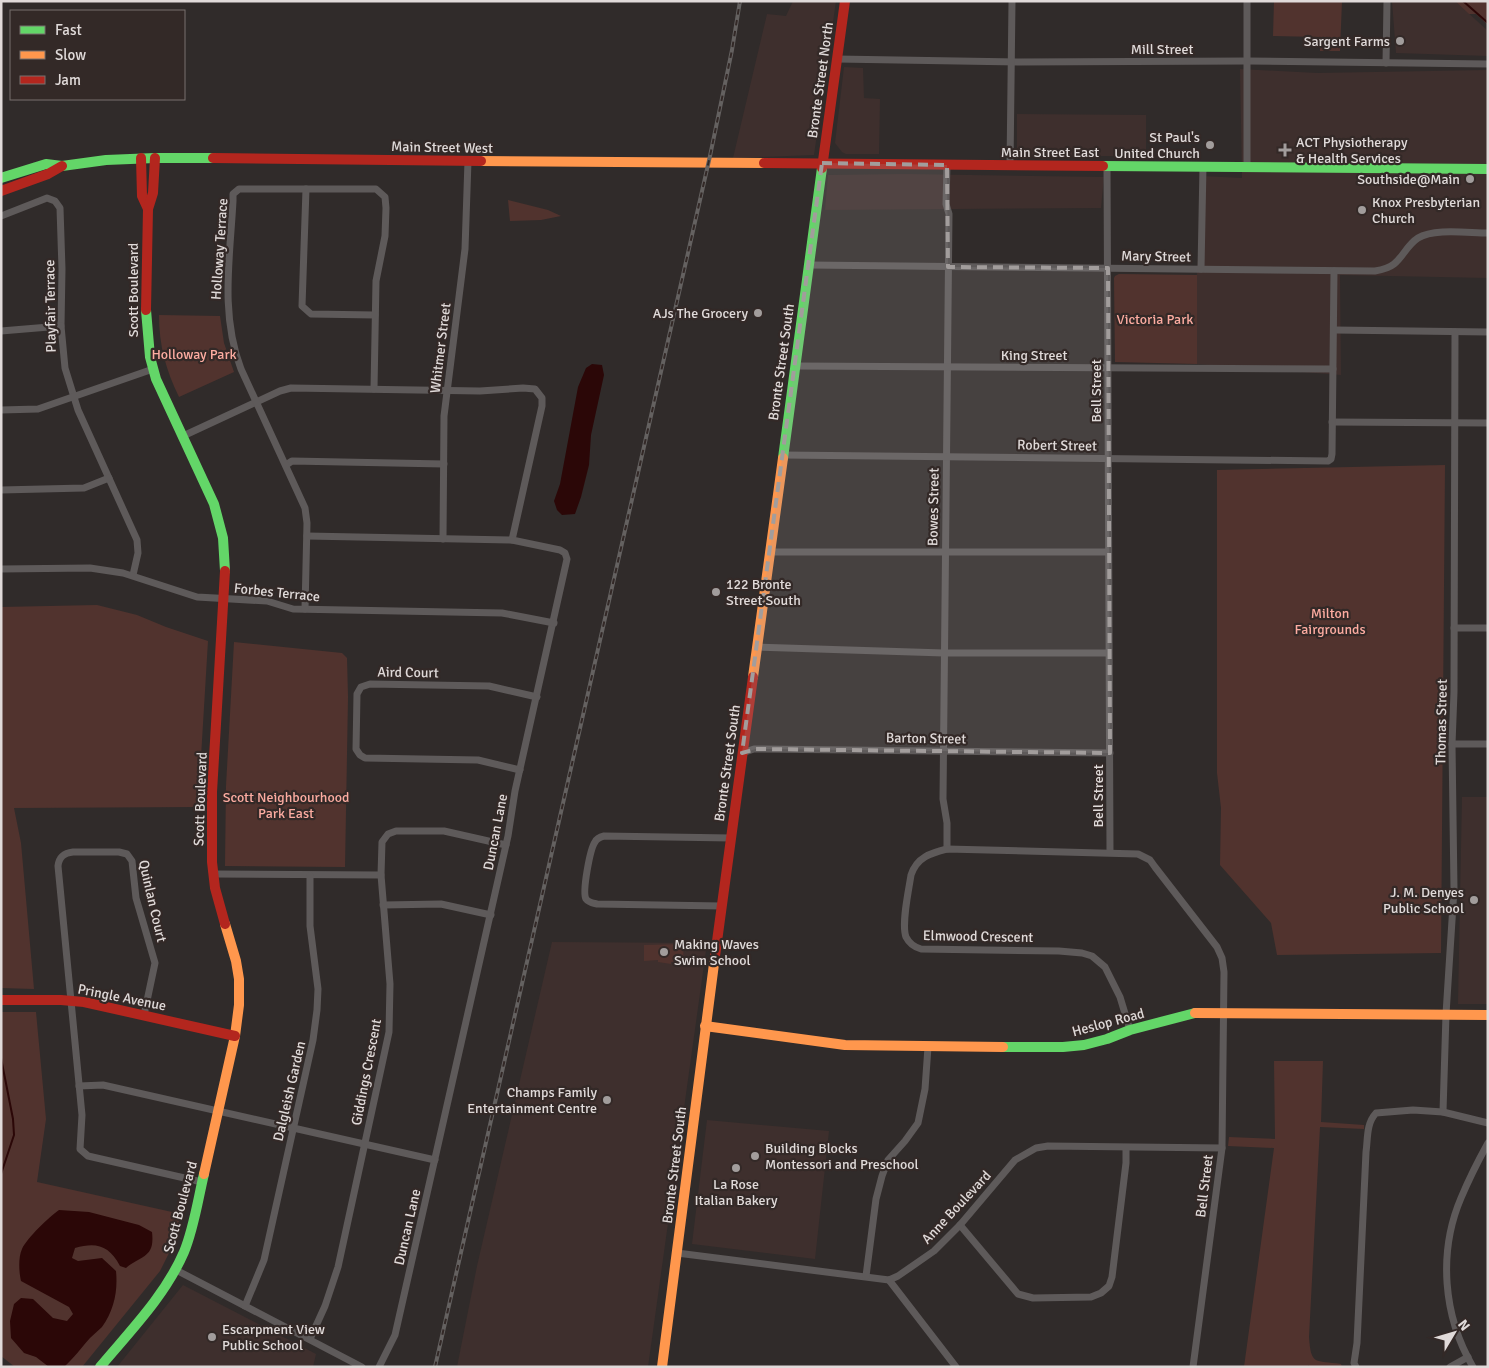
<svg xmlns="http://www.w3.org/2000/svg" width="1489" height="1368" font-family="Signika,sans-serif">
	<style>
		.built { fill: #3e2f2d }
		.green { fill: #51332e }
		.water { fill: #2b0707 }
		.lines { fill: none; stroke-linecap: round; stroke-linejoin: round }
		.stream { stroke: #2b0707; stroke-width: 2 }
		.street { stroke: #5e5a5a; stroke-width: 7 }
		.fast { stroke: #63d668; stroke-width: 10 }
		.slow { stroke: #ff974d; stroke-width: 10 }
		.jam { stroke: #b3261e; stroke-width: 10 }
		.rail-casing { stroke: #646160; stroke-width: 4 }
		.rail { stroke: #332927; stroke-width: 2; stroke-dasharray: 5.5; stroke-linecap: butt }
		.marked { fill: #a29d9c; fill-opacity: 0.2; stroke: #a29d9c; stroke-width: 4; stroke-dasharray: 10 6; stroke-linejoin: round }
		.poi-dot { fill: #a29d9c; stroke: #332927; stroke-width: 2 }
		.labels { text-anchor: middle; stroke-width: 4.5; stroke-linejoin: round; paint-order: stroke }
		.poi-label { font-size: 14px; fill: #e0dad9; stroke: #332927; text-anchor: end }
		.street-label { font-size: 14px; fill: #e0dad9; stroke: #332927 }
		.park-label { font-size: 14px; fill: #fdaca1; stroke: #332927 }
	</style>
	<rect width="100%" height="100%" fill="#302b2a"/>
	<g class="built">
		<path d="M793 1H836L814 155 733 158 767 14 786 16Z"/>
		<path d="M1392 1H1455L1488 31V56L1396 53Z"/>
		<path d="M844 67 863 68 864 98 880 99 879 154H846L842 152 835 143Z"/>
		<path d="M1240 69 1317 73 1488 70V278L1340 275 1341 375 1197 364V275L1202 176 1242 178Z"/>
		<path d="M1017 114 1146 115V156H1017Z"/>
		<path d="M906 174 1104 177 1101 208 825 210 828 175Z"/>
		<path d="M1462 797H1488V1004H1458Z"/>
		<path d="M552 942 707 943 648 1367H457L477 1266Z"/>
		<path d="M707 1120 829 1131 815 1259 692 1244Z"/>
		<path d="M183 1285 316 1354 313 1367H117Z"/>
	</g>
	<g class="green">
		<path d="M1274 1H1342L1340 51H1320V37L1273 36Z"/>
		<path d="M1455 1H1488V25L1476 14H1469Z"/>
		<path d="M508 200 548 210 561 216 541 220 510 221Z"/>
		<path d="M1119 274 1197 275V364L1115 362 1114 278 1115 276Z"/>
		<path d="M159 315 220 316 224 343 234 372 179 397C166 370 159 346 159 315Z"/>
		<path d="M1445 465 1441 953 1277 955 1271 923 1220 865 1221 808 1217 773V470Z"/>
		<path d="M97 605 137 615 166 627 208 641 198 807 14 808 21 843 34 989 1 988V607Z"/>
		<path d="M234 642 342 653 347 658 348 697 345 867 225 866 226 786Z"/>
		<path d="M684 944 683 960 671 962V964L658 962V960L644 961V945Z"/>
		<path d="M1 1012H36L46 1119 37 1182 181 1214 172 1247 160 1271 82 1367H15L1 1356Z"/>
		<path d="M1274 1061H1323L1321 1122 1364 1125V1129L1320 1127 1309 1337C1311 1366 1315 1360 1341 1364L1342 1367H1310L1308 1365V1367H1244L1274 1148 1228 1146 1229 1137 1275 1139Z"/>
	</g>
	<g class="water">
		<path d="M592 364 602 365 604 375 591 435 589 465 581 497 575 514 562 515 557 510 554 501 560 484 578 387 586 368Z"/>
		<path d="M59 1210 89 1212 139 1225 152 1232C155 1258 142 1255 126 1268L120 1266C109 1245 96 1242 75 1248L72 1258 78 1261 102 1258 116 1271C118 1291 114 1310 102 1327 98 1331 94 1334 90 1338 81 1348 74 1358 64 1367H49L36 1357 24 1353 11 1338 10 1321 14 1304 21 1298 33 1299 53 1318 67 1321 73 1314 69 1307 21 1281C19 1272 18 1258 22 1249 27 1238 49 1217 59 1210Z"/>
	</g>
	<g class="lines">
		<g class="stream">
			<path d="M1463 1 1488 23"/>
			<path d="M1 1058 13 1119 14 1135 1 1174"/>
		</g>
		<g class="street">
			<path d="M837 59 1018 62 1248 61 1488 64"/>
			<path d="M1386 63 1387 1"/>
			<path d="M947 165 946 204 949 214 943 799 947 823V849"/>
			<path d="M1010 166 1012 1"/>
			<path d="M1107 166 1110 852"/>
			<path d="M1247 167V1"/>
			<path d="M306 189 302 306 311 314 375 315"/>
			<path d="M1 216 47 198 55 201 60 208 62 269 61 326 65 368 78 410 137 540 138 553 133 575"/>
			<path d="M809 265 1375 271C1381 270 1389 268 1394 264 1403 257 1407 245 1418 238 1434 228 1468 233 1488 233"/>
			<path d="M1201 269 1203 166"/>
			<path d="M1335 330 1488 332"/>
			<path d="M1 331 61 326"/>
			<path d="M795 366 1333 369"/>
			<path d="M1 410 38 409 153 369"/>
			<path d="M1332 422 1488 423"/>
			<path d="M183 436 280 391 291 388 480 391 523 388 535 389 542 398V406L512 540"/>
			<path d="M783 455 1328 461 1331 459 1332 454 1334 271"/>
			<path d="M286 465 292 461 444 464"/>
			<path d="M1 490 84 488 109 478"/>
			<path d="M307 536 512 540 560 550 565 553 567 559 515 791 508 836 395 1335 379 1367"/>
			<path d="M443 539 444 416 465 249 468 161"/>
			<path d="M769 552H1108"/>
			<path d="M1 569 90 568 123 573 197 597 267 601 293 609 502 613 554 623"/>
			<path d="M305 609 307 523 305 508 241 369C220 314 230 258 233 201V194L239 189H376L385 197 386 208 385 236 376 281 374 389"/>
			<path d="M1454 628H1488"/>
			<path d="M757 647 944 653H1108"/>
			<path d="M1452 744H1488"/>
			<path d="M742 753 754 749 1110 753"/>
			<path d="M520 770 478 760 365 758 360 755 356 749 357 694 361 687 370 684 489 686 537 697"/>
			<path d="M213 874 381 875"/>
			<path d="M383 905 441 904 491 915"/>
			<path d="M722 906 597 904C593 903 589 903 586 899 582 892 590 849 595 842 597 838 600 837 604 836L731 838"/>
			<path d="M144 1015 155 963 136 898 132 861 127 854 119 852H73C64 853 59 857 58 866L82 1115 80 1149 88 1156 202 1182"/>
			<path d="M1130 1030 1120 997 1105 967 1092 956 1082 953 1059 951 921 949C914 947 909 943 906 937 901 924 909 889 911 875 917 857 931 853 947 849L1138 854 1150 860 1155 867 1217 947 1222 958 1224 972 1222 1148 1193 1367"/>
			<path d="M79 1086 103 1085 435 1160"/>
			<path d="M1443 1112 1446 1014 1454 889 1452 744 1454 692 1455 332"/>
			<path d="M960 1225 1018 1294 1033 1298 1091 1297 1101 1293 1109 1286 1112 1277 1126 1163V1148"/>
			<path d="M677 1253 889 1280 898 1276 934 1251 960 1225 1015 1160 1036 1148 1048 1146 1222 1148"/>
			<path d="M176 1270 362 1367"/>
			<path d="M866 1276 876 1199 882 1176 888 1160 905 1141 918 1123 925 1089 928 1047"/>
			<path d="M889 1280 956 1367"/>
			<path d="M245 1306 264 1260 313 1040 317 1010 318 989 310 926V876"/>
			<path d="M310 1339 325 1306 338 1267 389 1032 390 984 381 875 382 842 388 834 396 831H444L506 845"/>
			<path d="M1356 1367 1354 1363 1357 1343 1366 1152C1368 1138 1366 1124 1376 1113L1413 1110 1443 1112 1488 1123"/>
			<path d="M1450 1367 1468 1357"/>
			<path d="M1473 1367C1443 1316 1438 1252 1461 1198 1469 1179 1478 1161 1488 1143"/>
		</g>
		<g class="fast">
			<path d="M1103 166 1488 169"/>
			<path d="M1 178 46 164 62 166 106 160 155 158H213"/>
			<path d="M146 310 150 357 156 379 214 504 223 538 225 571"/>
			<path d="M783 458 822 168"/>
			<path d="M1003 1047H1063L1084 1045 1107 1039 1130 1030 1195 1013"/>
			<path d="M100 1367C130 1331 165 1296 184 1252 194 1228 198 1199 204 1174"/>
		</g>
		<g class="slow">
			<path d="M481 161 764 163"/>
			<path d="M753 677 783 458"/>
			<path d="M1195 1013 1488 1015"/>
			<path d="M705 1026 845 1045 1003 1047"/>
			<path d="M204 1174 235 1036 239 1005V979L236 961 225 924"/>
			<path d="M662 1367 715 956"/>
		</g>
		<g class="jam">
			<path d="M141 158 142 196 148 209"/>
			<path d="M213 158 481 161"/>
			<path d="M764 163 1103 166"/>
			<path d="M822 168 845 1"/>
			<path d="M1 191 48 174 62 166"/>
			<path d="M146 310 148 209 153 193 155 158"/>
			<path d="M225 571 212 792V862L215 888 225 924"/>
			<path d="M715 956 753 677"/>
			<path d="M1 1000H61L84 1002 235 1036"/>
		</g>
		<defs>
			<path id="rail" d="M435 1367 710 156 732 50 740 1"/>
		</defs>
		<use href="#rail" class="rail-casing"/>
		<use href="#rail" class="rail"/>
	</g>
	<path class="marked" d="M822 163 947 165 948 267 1108 268 1110 753 756 749 742 753Z"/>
	<g class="poi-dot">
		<circle cx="1400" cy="41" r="5"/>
		<circle cx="1210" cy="145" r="5"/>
		<path d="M1282.5 142.5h5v5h5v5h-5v5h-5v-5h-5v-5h5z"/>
		<circle cx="1470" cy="179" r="5"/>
		<circle cx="1362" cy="210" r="5"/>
		<circle cx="758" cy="313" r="5"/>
		<circle cx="716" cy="592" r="5"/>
		<circle cx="1474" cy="900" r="5"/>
		<circle cx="664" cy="952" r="5"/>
		<circle cx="607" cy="1100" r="5"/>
		<circle cx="755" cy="1156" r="5"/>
		<circle cx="736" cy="1168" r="5"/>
		<circle cx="212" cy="1337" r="5"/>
	</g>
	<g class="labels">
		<g class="poi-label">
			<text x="1390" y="46">Sargent Farms</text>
			<text x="1200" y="142">St Paul's<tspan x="1200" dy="16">United Church</tspan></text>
			<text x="1296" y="147" text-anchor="start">ACT Physiotherapy<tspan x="1296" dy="16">&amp; Health Services</tspan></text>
			<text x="1460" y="184">Southside@Main</text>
			<text x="1372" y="207" text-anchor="start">Knox Presbyterian<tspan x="1372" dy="16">Church</tspan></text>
			<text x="748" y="318">AJs The Grocery</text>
			<text x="726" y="589" text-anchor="start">122 Bronte<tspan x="726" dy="16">Street South</tspan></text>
			<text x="1464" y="897">J. M. Denyes<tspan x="1464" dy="16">Public School</tspan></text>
			<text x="674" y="949" text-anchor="start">Making Waves<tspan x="674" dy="16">Swim School</tspan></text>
			<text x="597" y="1097">Champs Family<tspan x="597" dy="16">Entertainment Centre</tspan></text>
			<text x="765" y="1153" text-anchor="start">Building Blocks<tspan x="765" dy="16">Montessori and Preschool</tspan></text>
			<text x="736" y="1189" text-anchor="middle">La Rose<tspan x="736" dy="16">Italian Bakery</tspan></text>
			<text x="222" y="1334" text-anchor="start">Escarpment View<tspan x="222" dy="16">Public School</tspan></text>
		</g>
		<g class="street-label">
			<text x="1162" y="54">Mill Street</text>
			<text transform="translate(820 80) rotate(-82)" y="5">Bronte Street North</text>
			<text transform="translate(442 147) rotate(1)" y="5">Main Street West</text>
			<text x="1050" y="157">Main Street East</text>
			<text transform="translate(219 249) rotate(-86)" y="5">Holloway Terrace</text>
			<text transform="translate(1156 256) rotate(1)" y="5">Mary Street</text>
			<text transform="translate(133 290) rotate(-90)" y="5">Scott Boulevard</text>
			<text transform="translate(50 306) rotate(-91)" y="5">Playfair Terrace</text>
			<text transform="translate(440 348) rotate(-83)" y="5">Whitmer Street</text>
			<text x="1034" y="360">King Street</text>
			<text transform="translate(781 362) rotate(-82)" y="5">Bronte Street South</text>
			<text transform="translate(1096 391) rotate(-90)" y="5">Bell Street</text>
			<text transform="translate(1057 445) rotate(1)" y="5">Robert Street</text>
			<text transform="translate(933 507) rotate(-89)" y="5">Bowes Street</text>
			<text transform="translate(277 592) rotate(6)" y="5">Forbes Terrace</text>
			<text transform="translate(408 672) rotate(1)" y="5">Aird Court</text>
			<text transform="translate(1441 722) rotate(-89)" y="5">Thomas Street</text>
			<text transform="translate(926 738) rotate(1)" y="5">Barton Street</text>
			<text transform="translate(727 763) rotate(-82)" y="5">Bronte Street South</text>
			<text transform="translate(1098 796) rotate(-90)" y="5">Bell Street</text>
			<text transform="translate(200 799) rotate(-88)" y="5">Scott Boulevard</text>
			<text transform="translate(495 832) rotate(-79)" y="5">Duncan Lane</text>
			<text transform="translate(153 901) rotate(77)" y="5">Quinlan Court</text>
			<text transform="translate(978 936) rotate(1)" y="5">Elmwood Crescent</text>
			<text transform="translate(122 997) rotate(11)" y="5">Pringle Avenue</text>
			<text transform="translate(1108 1022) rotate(-15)" y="5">Heslop Road</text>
			<text transform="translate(366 1072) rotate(-79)" y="5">Giddings Crescent</text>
			<text transform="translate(289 1091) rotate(-77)" y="5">Dalgleish Garden</text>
			<text transform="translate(674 1165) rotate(-83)" y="5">Bronte Street South</text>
			<text transform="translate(1204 1186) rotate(-83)" y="5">Bell Street</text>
			<text transform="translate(180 1207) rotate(-75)" y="5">Scott Boulevard</text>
			<text transform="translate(956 1207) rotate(-47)" y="5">Anne Boulevard</text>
			<text transform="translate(407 1227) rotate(-77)" y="5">Duncan Lane</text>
		</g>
		<g class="park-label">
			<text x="1155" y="324">Victoria Park</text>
			<text x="194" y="359">Holloway Park</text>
			<text x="1330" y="618">Milton<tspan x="1330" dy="16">Fairgrounds</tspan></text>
			<text x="286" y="802">Scott Neighbourhood<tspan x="286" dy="16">Park East</tspan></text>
		</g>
	</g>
	<rect width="1489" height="1368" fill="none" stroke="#e0dad9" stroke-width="5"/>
	<rect x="10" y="10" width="175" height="90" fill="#332927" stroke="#78706e"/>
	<rect x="20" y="26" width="25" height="8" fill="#63d668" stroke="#78706e"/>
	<text x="55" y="35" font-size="15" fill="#e0dad9">Fast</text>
	<rect x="20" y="51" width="25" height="8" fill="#ff974d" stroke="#78706e"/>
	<text x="55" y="60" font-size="15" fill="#e0dad9">Slow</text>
	<rect x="20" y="76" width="25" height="8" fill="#b3261e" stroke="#78706e"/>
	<text x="55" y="85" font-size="15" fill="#e0dad9">Jam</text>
	<g transform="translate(1454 1333) rotate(52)" stroke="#332927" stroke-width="4" paint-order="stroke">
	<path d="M0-4L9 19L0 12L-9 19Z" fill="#e0dad9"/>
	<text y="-8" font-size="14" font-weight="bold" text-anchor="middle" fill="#e0dad9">N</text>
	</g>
</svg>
